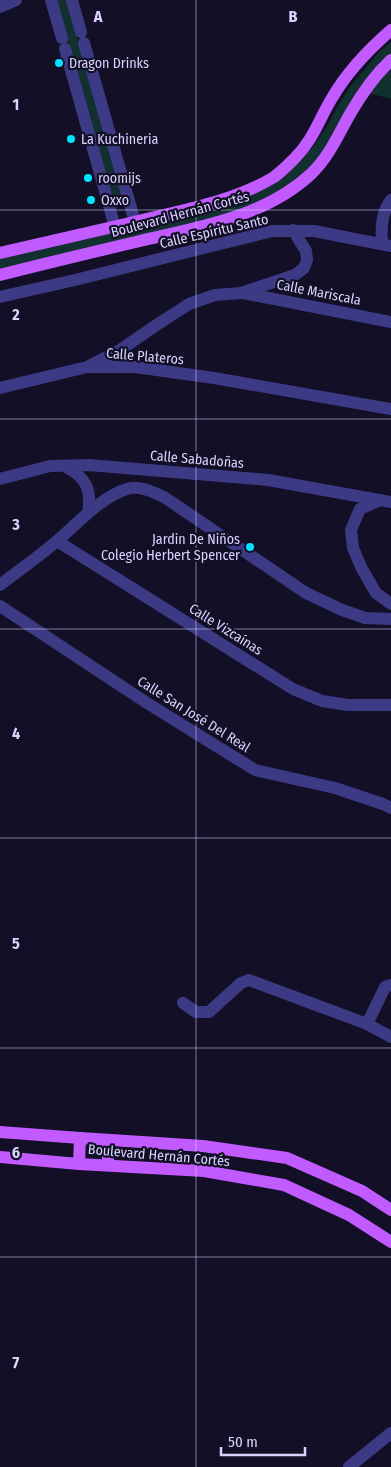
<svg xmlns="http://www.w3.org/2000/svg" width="391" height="1467" font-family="'Fira Sans Condensed',sans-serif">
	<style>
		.green { fill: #12302f }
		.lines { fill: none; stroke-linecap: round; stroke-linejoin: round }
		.minor { stroke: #3d3a85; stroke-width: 12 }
		.major { stroke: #c25bff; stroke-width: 12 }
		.grid { fill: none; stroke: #d9d4ff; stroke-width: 1; stroke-opacity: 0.55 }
		.poi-dot { fill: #00e5ff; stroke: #130f26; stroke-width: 2 }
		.labels { text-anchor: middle; stroke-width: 4.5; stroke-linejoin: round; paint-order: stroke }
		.poi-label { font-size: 14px; fill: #d9d4ff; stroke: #130f26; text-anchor: start }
		.street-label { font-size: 14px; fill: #d9d4ff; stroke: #130f26 }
		.grid-label { font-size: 16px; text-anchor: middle; font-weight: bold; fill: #d9d4ff; stroke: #130f26; stroke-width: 4.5; stroke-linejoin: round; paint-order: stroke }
	</style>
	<rect width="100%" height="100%" fill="#130f26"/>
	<g class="green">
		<path d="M53 0H66L127 204 116 208Z"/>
		<path d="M391 42V56L310 172 237 215 0 273V257L194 213 298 164 314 145 326 128 338 106 350 87 377 54Z"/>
		<path d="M391 61V99L365 92Z"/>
	</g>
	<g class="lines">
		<g class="minor">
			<path d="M51 0 62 38"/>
			<path d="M72 0 81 32"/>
			<path d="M0 7 16 0"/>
			<path d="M84 43 135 222"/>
			<path d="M65 49 115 227"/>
			<path d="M382 244C381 229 381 213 391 200"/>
			<path d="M243 293 391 322"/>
			<path d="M0 297 75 280 272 231H314L391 246"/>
			<path d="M89 367H135L214 378 391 409"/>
			<path d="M0 388 87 367 120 350 155 326 189 304 215 295 241 293 295 275 304 268 307 260 306 251 293 230"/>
			<path d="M64 466C86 477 92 489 88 513"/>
			<path d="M0 479 50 466 89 465 268 480 391 502"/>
			<path d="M380 500 360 509 351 530 353 548 362 569 376 593 391 604"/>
			<path d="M57 541 293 689 322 701 348 705H391"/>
			<path d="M0 585C19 570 40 556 58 540 78 523 101 497 127 489 139 485 153 492 164 497L306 593 342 610 365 618 391 619"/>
			<path d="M0 606 147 703 255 770 335 788 383 804 391 808"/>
			<path d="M183 1003 196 1012H209L241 983 249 980 367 1024 391 1037"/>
			<path d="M367 1024 385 987 391 985"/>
			<path d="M349 1467 391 1433"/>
		</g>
		<g class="major">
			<path d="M0 253C43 243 86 233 130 223 175 212 234 202 274 177 281 172 288 165 294 159 314 139 318 121 332 98 347 72 368 50 391 30"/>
			<path d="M0 275C47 263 93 252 140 241 199 227 265 217 311 174 329 157 338 135 350 114 361 95 375 75 391 60"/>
			<path d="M0 1132 80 1138 203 1146 287 1158 362 1191 391 1210"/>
			<path d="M0 1157 79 1164 204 1171 284 1185 349 1215 391 1242"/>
			<path d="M79 1164 80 1138"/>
			<path d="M108 1165V1140"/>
		</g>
	</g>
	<path class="grid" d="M196 0V1467M0 210H391M0 419H391M0 629H391M0 838H391M0 1048H391M0 1257H391"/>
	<g class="poi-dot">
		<circle cx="59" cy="63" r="5"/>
		<circle cx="71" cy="139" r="5"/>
		<circle cx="88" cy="178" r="5"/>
		<circle cx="91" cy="200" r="5"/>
		<circle cx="250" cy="547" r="5"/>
	</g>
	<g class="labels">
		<g class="poi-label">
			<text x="69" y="68">Dragon Drinks</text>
			<text x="81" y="144">La Kuchineria</text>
			<text x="98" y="183">roomijs</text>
			<text x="101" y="205">Oxxo</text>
			<text x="240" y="544" text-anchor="end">Jardin De Niños<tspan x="240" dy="16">Colegio Herbert Spencer</tspan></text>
		</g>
		<g class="street-label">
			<text transform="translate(180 214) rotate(-15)" y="5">Boulevard Hernán Cortés</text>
			<text transform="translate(214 231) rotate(-13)" y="5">Calle Espíritu Santo</text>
			<text transform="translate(319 292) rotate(11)" y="5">Calle Mariscala</text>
			<text transform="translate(145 356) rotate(5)" y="5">Calle Plateros</text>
			<text transform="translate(197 459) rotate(5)" y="5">Calle Sabadoñas</text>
			<text transform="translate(226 629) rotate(32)" y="5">Calle Vizcaínas</text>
			<text transform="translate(194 714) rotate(32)" y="5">Calle San José Del Real</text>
			<text transform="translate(159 1155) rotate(5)" y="5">Boulevard Hernán Cortés</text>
		</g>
	</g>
	<g class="grid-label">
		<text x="98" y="22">A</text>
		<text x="293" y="22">B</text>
		<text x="16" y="110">1</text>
		<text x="16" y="320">2</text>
		<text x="16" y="530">3</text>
		<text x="16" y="739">4</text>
		<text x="16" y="949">5</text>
		<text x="16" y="1158">6</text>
		<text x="16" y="1368">7</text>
	</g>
	<path d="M221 1447v8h84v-8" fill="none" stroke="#d9d4ff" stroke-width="2.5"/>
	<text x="228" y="1447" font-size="15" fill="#d9d4ff" stroke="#130f26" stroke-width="4" paint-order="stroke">50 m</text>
</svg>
